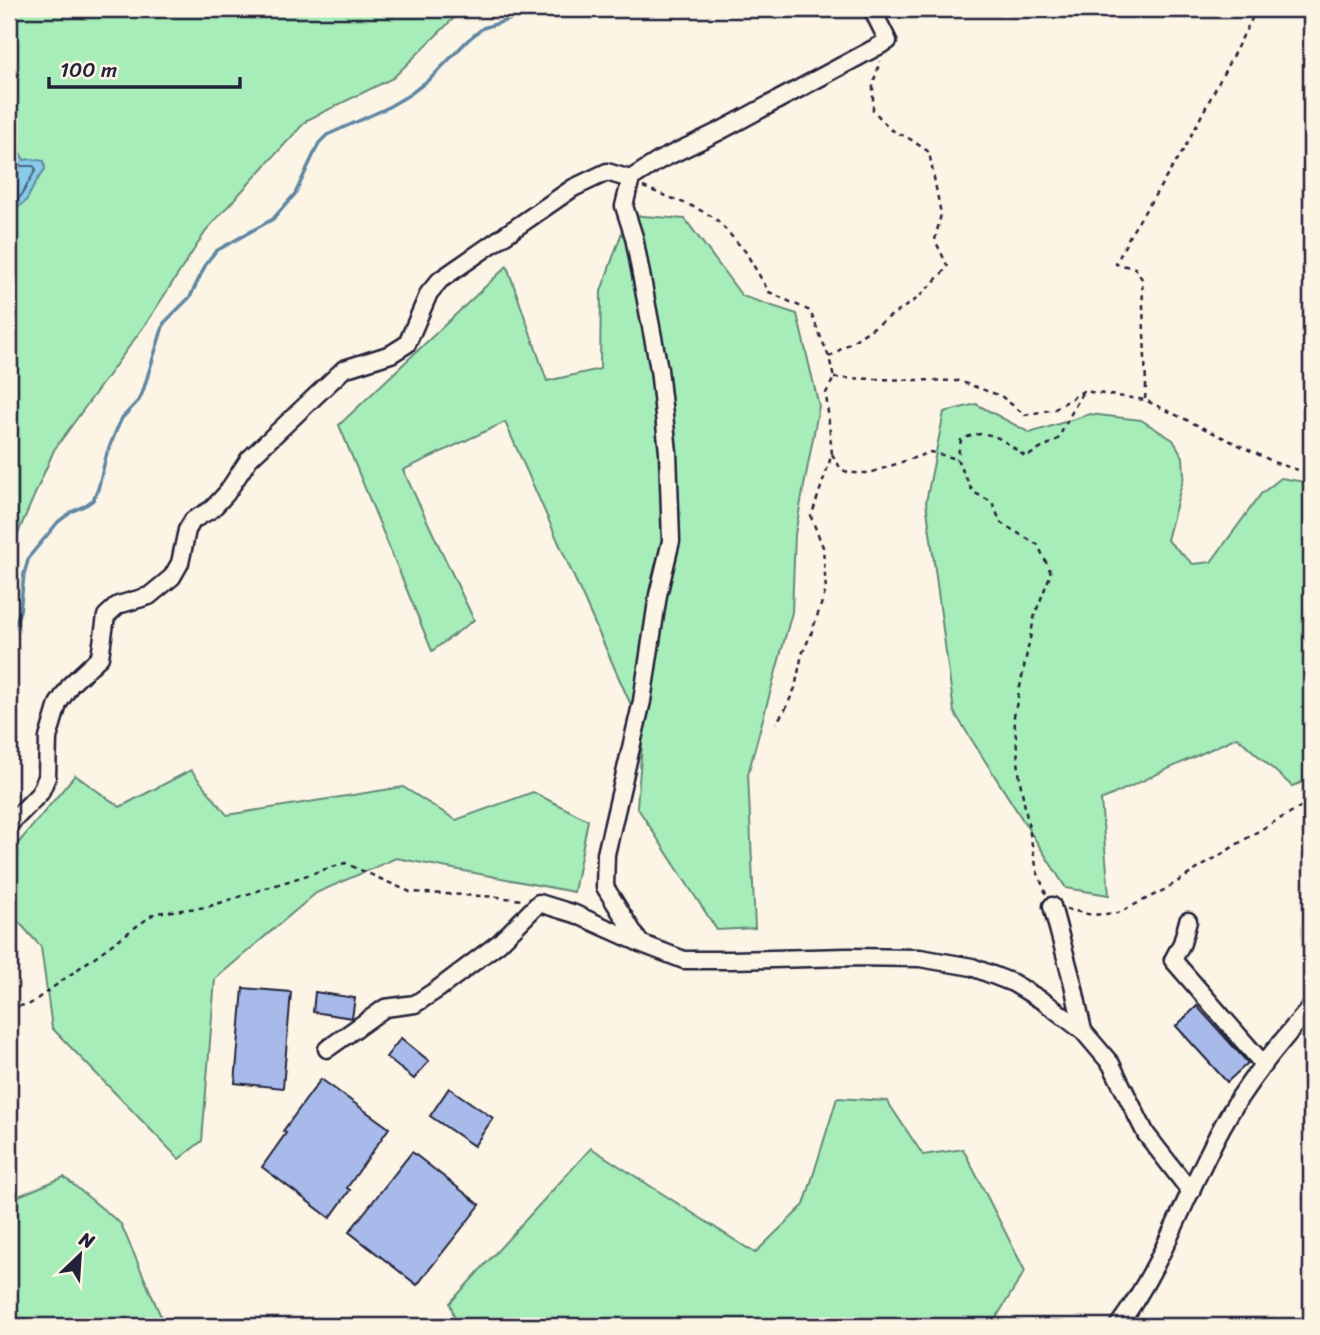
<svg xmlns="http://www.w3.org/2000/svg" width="1320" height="1335" font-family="Sriracha,sans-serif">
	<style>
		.green { fill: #a7edb9; stroke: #64887a; stroke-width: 2 }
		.water { fill: #88cbe9; stroke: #5f87a3; stroke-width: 2 }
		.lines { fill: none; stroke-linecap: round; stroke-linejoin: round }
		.shore { stroke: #4b6681; stroke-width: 2 }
		.stream { stroke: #5f87a3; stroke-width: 3.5 }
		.building { fill: #a7bae9; stroke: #22223b; stroke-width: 2 }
		.street-casing { stroke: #22223b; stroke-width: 21 }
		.path { stroke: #22223b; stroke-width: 2.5; stroke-dasharray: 5 5; stroke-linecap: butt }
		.street { stroke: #fcf5e5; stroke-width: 16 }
	</style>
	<rect width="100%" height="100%" fill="#fcf5e5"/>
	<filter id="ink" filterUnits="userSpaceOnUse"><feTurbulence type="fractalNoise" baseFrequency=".0143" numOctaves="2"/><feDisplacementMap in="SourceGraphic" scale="14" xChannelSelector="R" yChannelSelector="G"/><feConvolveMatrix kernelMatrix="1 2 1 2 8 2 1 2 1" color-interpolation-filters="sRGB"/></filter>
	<g filter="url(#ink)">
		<g class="green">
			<path d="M9 9H463L393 78 307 120 208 228 147 322 54 450 9 554Z"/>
			<path d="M628 215 685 219 742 296 797 314 819 406 795 534 792 612 748 774 755 928 717 930 637 807 643 732 505 422 403 470 474 620 432 651 339 425 507 266 547 381 600 369 601 291Z"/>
			<path d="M976 404 1030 433 1090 414 1141 420 1173 440 1183 457 1184 476 1167 540 1193 564 1211 562 1261 494 1281 478 1311 483V779L1292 786 1237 737 1101 800 1109 895 1066 888 954 712 926 502 944 412Z"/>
			<path d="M191 770 227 815 403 787 456 820 533 792 588 820 574 892 396 858 316 893 215 979 202 1141 179 1159 52 1028 41 947 9 911V854L75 775 120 807Z"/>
			<path d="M837 1098 887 1101 923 1155 963 1149 1025 1271 991 1326H457L450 1303 591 1148 755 1253 804 1205Z"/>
			<path d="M64 1177 121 1224 165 1326H9V1200Z"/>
		</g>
		<path class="water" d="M11 150 19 151 24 160 33 159 44 161 45 169 36 182 26 201 9 215V152Z"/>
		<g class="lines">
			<path class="shore" d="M9 157 15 158 21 166H33L36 169 21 196 9 206"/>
			<path class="stream" d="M9 639 20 611 24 574 29 557 58 522 71 512 86 505 93 500 98 489 107 453 116 431 122 418 139 400 143 391 164 323 190 297 207 262 216 251 273 219 295 194 319 143 327 135 385 109 409 95 431 78 468 40 483 28 543 9"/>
		</g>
		<g class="building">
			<path d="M243 988 291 992 283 1088 235 1083Z"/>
			<path d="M315 992 355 998 352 1018 313 1012Z"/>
			<path d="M1197 1006 1248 1063 1227 1082 1176 1026Z"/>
			<path d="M401 1038 429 1061 414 1079 386 1057Z"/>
			<path d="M321 1079 389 1128 347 1188 350 1190 330 1218 262 1167 286 1133 283 1131Z"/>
			<path d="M449 1088 493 1118 474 1146 430 1116Z"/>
			<path d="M412 1152 480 1205 417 1285 349 1232Z"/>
		</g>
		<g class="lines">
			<defs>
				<g id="street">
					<path d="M630 179V182L624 206 634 237 659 369 668 452 671 541 658 595 642 701 606 854 605 887 640 943 684 960H730L847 957 920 958 972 967 1013 983 1046 1003 1083 1031 1111 1064 1146 1134 1191 1192"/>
					<path d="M9 825 40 793 47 777 48 738 58 704 71 684 100 657 106 616 118 605 149 596 172 577 180 563 187 530 193 520 212 509 226 494 249 459 344 369 391 354 407 344 429 293 440 280 573 188 607 172 630 179 660 160 720 131 888 41 872 9"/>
					<path d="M1052 906 1073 984 1083 1031"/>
					<path d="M1188 921 1182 943 1173 960 1264 1065"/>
					<path d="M327 1049 385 1008 415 1004 438 989 499 943 539 903 575 914 640 943"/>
					<path d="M1118 1326C1163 1265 1186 1193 1222 1127 1245 1084 1279 1044 1311 1007"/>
				</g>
			</defs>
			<use href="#street" class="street-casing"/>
			<g class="path">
				<path d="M643 187 694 207 715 218 745 251 769 292 810 311 829 357 834 378 826 393 832 454 811 517 823 547 826 590 811 634 802 654 795 688 785 710 776 723"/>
				<path d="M829 357 918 298 948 267 935 240 941 214 929 152 910 139 890 129 873 110V84L880 61"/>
				<path d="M834 378 959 381 1001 396 1025 415 1055 409 1083 391 1145 400 1276 463 1311 474"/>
				<path d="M1145 399 1146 386 1142 279 1135 268 1116 264 1130 235 1184 149 1257 9"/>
				<path d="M832 454 841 469 849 473H870L931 452 957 459"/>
				<path d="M1046 894 1037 871 1020 781 1014 716 1035 614 1051 573 1038 545 1001 523 992 502 973 492 957 459 961 440C990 425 1003 441 1026 457L1058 439 1083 391"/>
				<path d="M1066 909 1092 915 1118 913 1164 890 1260 830 1311 801"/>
				<path d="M9 1008 30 1004 155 913 207 907 345 863 410 892 498 897 522 900"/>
			</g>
			<use href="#street" class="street"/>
		</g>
	</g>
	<rect width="1320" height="1335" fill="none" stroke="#fcf5e5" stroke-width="35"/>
	<rect x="18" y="18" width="1285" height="1300" fill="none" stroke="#22223b" stroke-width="2.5" filter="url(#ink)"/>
	<g transform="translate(80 1255) rotate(25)" stroke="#fcf5e5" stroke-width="5" paint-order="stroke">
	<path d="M0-5L12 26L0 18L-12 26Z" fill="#22223b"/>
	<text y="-10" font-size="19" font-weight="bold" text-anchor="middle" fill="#22223b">N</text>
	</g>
	<path d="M49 77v10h191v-10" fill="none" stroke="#22223b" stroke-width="3.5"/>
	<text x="60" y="77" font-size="21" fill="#22223b" stroke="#fcf5e5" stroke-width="5" paint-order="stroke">100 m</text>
</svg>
